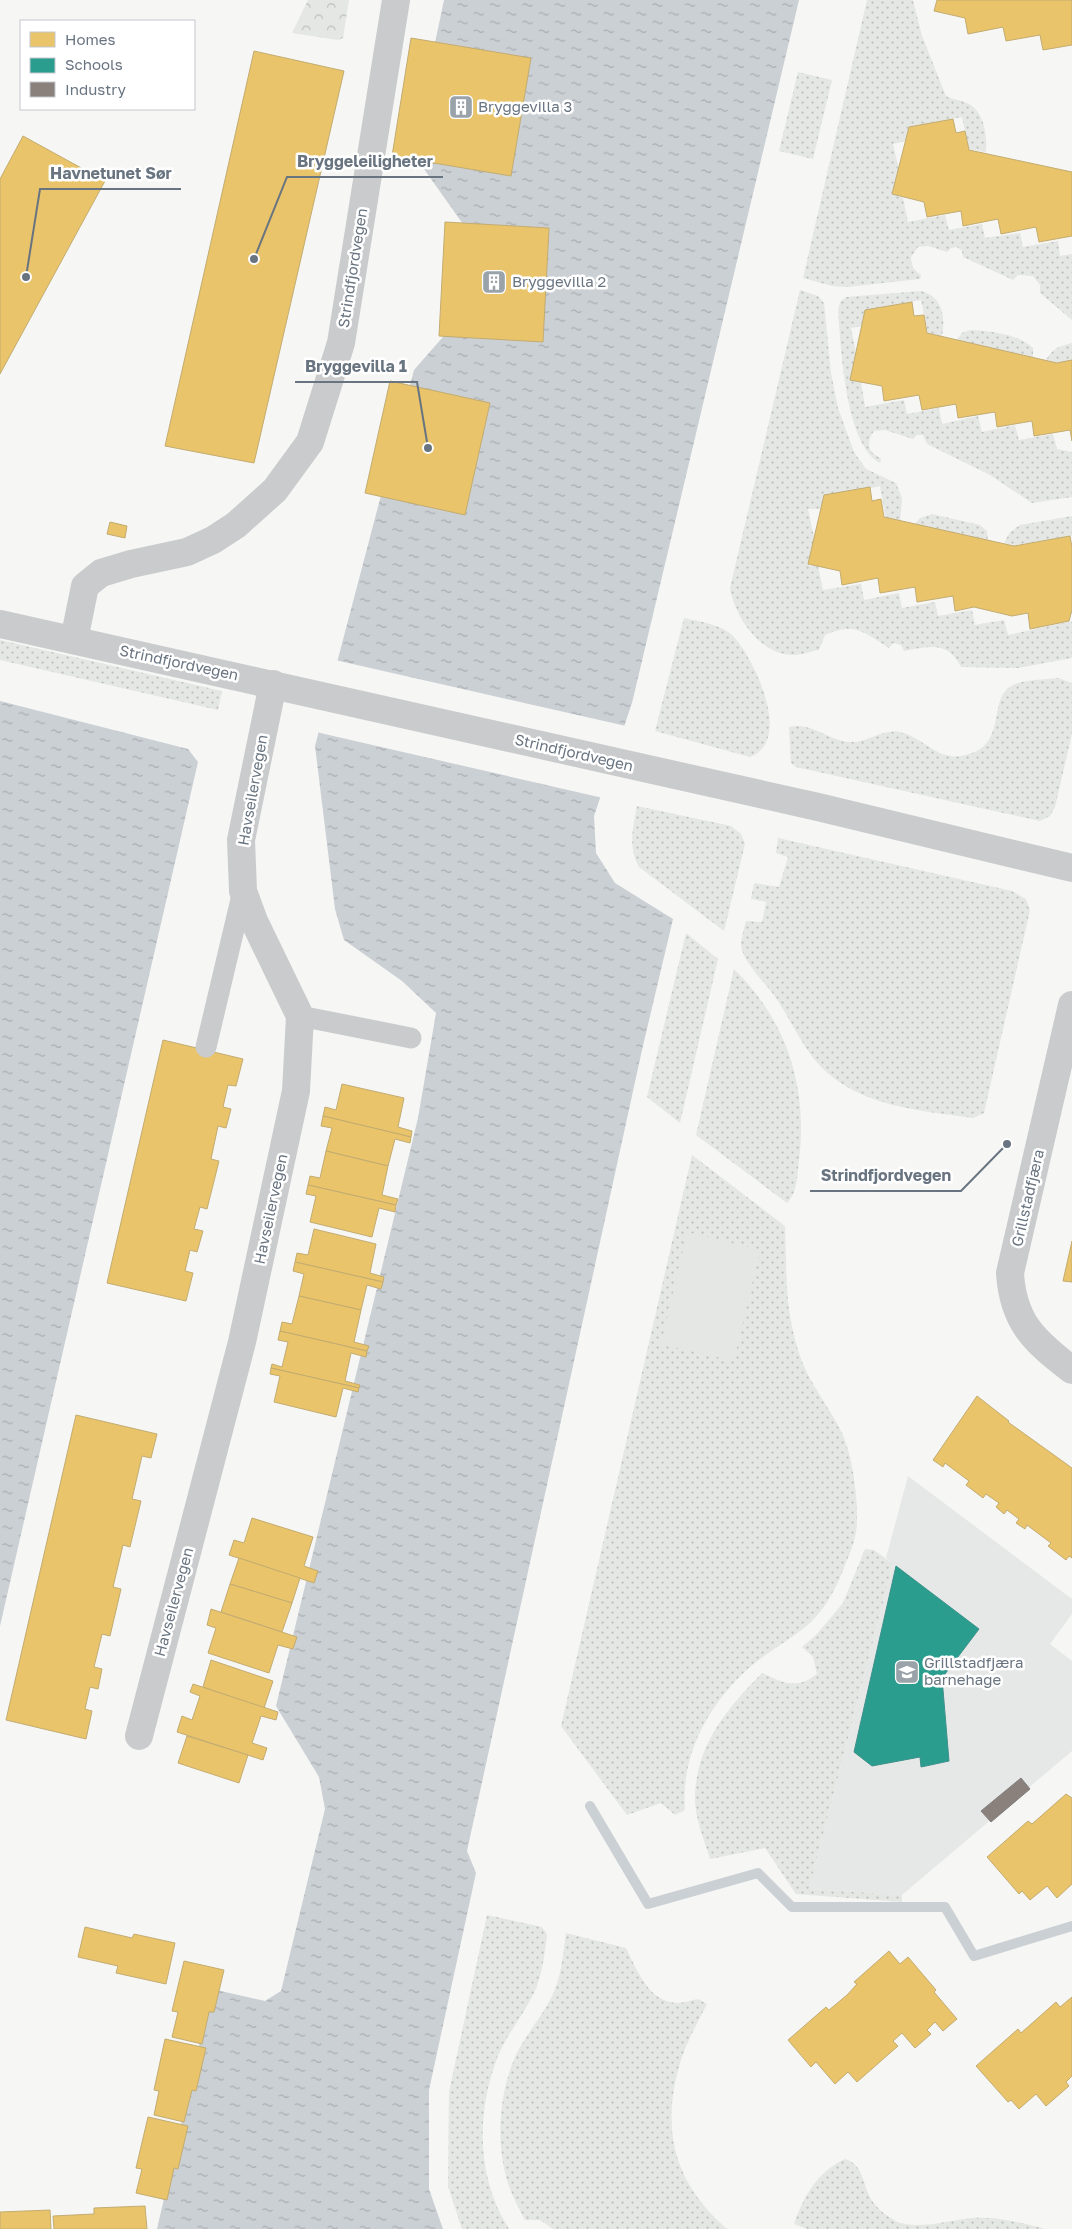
<svg xmlns="http://www.w3.org/2000/svg" width="1072" height="2229" font-family="'Golos Text',sans-serif">
	<style>
		.built { fill: #e6e7e7 }
		.grass { fill: url(#grass-dots) }
		.park { fill: url(#park-crowns) }
		.pitch { fill: #e4e7e3 }
		.water { fill: url(#water-ripples) }
		.pier { fill: #f6f6f5 }
		.homes { fill: #e9c46a; stroke: #c3ac71 }
		.schools { fill: #2a9d8f; stroke: #3d918b }
		.industry { fill: #8a817c; stroke: #807d7e }
		.lines { fill: none; stroke-linecap: round; stroke-linejoin: round }
		.stream { stroke: #cbd0d4; stroke-width: 10 }
		.lane { stroke: #cacbcc; stroke-width: 21 }
		.street { stroke: #cacbcc; stroke-width: 28 }
		.labels { text-anchor: middle; stroke-width: 5; stroke-linejoin: round; paint-order: stroke }
		.poi-label { font-size: 15px; fill: #697481; stroke: #fff; text-anchor: start }
		.street-label { font-size: 15px; fill: #697481; stroke: #fff }
		.leader { fill: none; stroke: #697481; stroke-width: 2 }
		.callout-dot { fill: #697481; stroke: #fff; stroke-width: 2 }
		.callout-label { font-size: 16px; text-anchor: middle; font-weight: bold; fill: #697481; stroke: #fff; stroke-width: 5; stroke-linejoin: round; paint-order: stroke }
	</style>
	<defs>
		<pattern id="grass-dots" width="8" height="8" patternUnits="userSpaceOnUse" patternTransform="scale(1.25)"><rect width="8" height="8" fill="#e4e7e3"/><path d="M2 2h.1M6 6h.1" fill="none" stroke="#bdc0bd" stroke-width="1.8" stroke-linecap="round"/></pattern>
		<pattern id="park-crowns" width="20" height="18" patternUnits="userSpaceOnUse" patternTransform="scale(1.25)"><rect width="20" height="18" fill="#e4e7e3"/><path d="M2 6a3 3 0 1 1 6 0M12 15a3 3 0 1 1 6 0" fill="none" stroke="#bdc0bd"/></pattern>
		<pattern id="water-ripples" width="26" height="14" patternUnits="userSpaceOnUse" patternTransform="scale(1.25)"><rect width="26" height="14" fill="#cbd0d4"/><path d="M2 4q2-2 4 0t4 0M15 11q2-2 4 0t4 0" fill="none" stroke="#a9adb1"/></pattern>
	</defs>
	<rect width="100%" height="100%" fill="#f6f6f5"/>
	<path class="built" d="M908 1476 1072 1599V1614L1050 1644 1072 1661V1751L902 1895 809 1889 893 1564 886 1558Z"/>
	<g class="grass">
		<path d="M867 0H913L922 36 946 96C953 100 962 100 969 104 985 113 987 137 986 152L969 149 962 117 910 127 906 141 893 144 899 170 892 194 903 198 908 222 945 215 949 230 982 224 985 238 1020 233 1023 247 1058 241 1060 256 1072 254V320L1040 293V285L1033 276 1018 275 1013 280 963 257 962 251 957 247 951 248 947 252 928 246 918 247 911 257C911 266 914 270 921 275L920 279 847 287 832 286 803 278Z"/>
		<path d="M798 72 832 80 813 159 779 151Z"/>
		<path d="M800 290 818 296 824 303 831 373 838 408 854 452 866 469 896 483 902 498 900 522 886 520 880 486 826 498 822 509H808L815 542 809 566H818L823 590 861 584 864 600 899 593 902 608 935 602 938 616 972 610 975 625 1004 620 1008 635 1072 621V658L1018 668 961 667C947 640 930 647 904 651L901 645 893 643 889 648C864 632 855 622 825 635L819 650C812 651 804 654 796 655 761 657 735 617 730 588Z"/>
		<path d="M921 291C942 296 946 317 942 336L928 333 921 300 866 310 862 326 851 328 856 353 851 379 861 382 865 407 904 400 907 414 939 408 942 424 978 416 982 432 1015 425 1019 440 1053 434 1057 449 1072 452V497L1032 503 990 475 927 444 923 435H917L913 439 885 430 874 431C866 442 867 453 881 458L880 463C845 445 841 347 838 311L840 302 846 297Z"/>
		<path d="M970 330C991 331 1018 334 1033 348V357L957 340 962 333Z"/>
		<path d="M1072 343V360L1059 363 1046 360C1052 349 1059 346 1072 343Z"/>
		<path d="M932 514 980 525 987 531 988 540 914 525 920 518Z"/>
		<path d="M1072 516V536L1014 545 1004 543 1010 532 1020 525Z"/>
		<path d="M684 618C700 622 722 624 734 637 755 660 793 741 750 757L655 731Z"/>
		<path d="M0 640 222 691 218 710 0 660Z"/>
		<path d="M1058 678 1072 683V734L1055 807 1050 816 1040 821 796 767 791 763 789 727C813 721 831 744 855 742 869 741 883 729 899 732 922 736 936 760 961 756 1011 748 985 699 1013 685 1025 679 1045 680 1058 678Z"/>
		<path d="M637 806 731 826 741 834 745 844 724 931 639 867C628 847 633 827 637 806Z"/>
		<path d="M778 838 1012 891 1026 899 1030 910 984 1113 973 1118C916 1110 849 1106 811 1055 797 1036 787 1013 773 994 764 982 740 958 741 943 742 936 744 928 746 921L762 922 766 902 751 899 754 883 779 887 788 857 776 853Z"/>
		<path d="M686 933 718 959 680 1123 647 1097Z"/>
		<path d="M734 969C787 1021 808 1087 799 1160 797 1175 798 1192 787 1203L696 1135Z"/>
		<path d="M692 1155 785 1226C787 1274 784 1306 799 1353 808 1382 829 1406 842 1433 853 1456 861 1512 855 1537 853 1546 849 1556 845 1565 837 1587 823 1614 804 1628 789 1640 771 1650 755 1663 712 1698 680 1753 685 1810L675 1815 661 1803 627 1815 561 1726Z"/>
		<path d="M865 1549 874 1550 893 1564 809 1889 902 1895V1902L796 1894 765 1848 710 1859C704 1839 694 1817 695 1795 697 1743 728 1708 762 1673 783 1683 797 1690 817 1674L813 1657 802 1647 816 1635 843 1603Z"/>
		<path d="M487 1915 542 1927 547 1934C545 1951 543 1969 537 1986 527 2011 508 2032 498 2056 476 2112 476 2177 509 2229H462L448 2186 449 2092Z"/>
		<path d="M566 1933 626 1948C637 1970 649 2003 678 2003 684 2003 692 2000 698 1999L707 2004C698 2022 687 2041 681 2060 660 2128 673 2182 727 2229H553L540 2220H525C520 2210 514 2200 510 2189 495 2149 498 2094 516 2055 525 2036 540 2019 550 2000 561 1981 563 1955 566 1933Z"/>
		<path d="M845 2159C864 2165 862 2183 871 2199 876 2208 890 2219 900 2223 925 2229 948 2220 973 2218 996 2216 1023 2223 1045 2229H807L794 2224C804 2196 817 2172 845 2159Z"/>
	</g>
	<path class="park" d="M308 0H349L343 38 338 40 292 33Z"/>
	<path class="pitch" d="M687 1232 760 1250 734 1361 661 1344Z"/>
	<g class="water">
		<path d="M444 0H799L632 703 594 816 596 853 615 883 673 919 642 1050 467 1851 476 1873 429 2090V2189L443 2229H157L212 1989 265 2001 281 1991 325 1809 319 1777 276 1706 418 1118 436 1013 402 981 344 940 335 909 315 746 414 370 456 322 465 227 412 152Z"/>
		<path d="M0 701 188 749 198 762 0 1626Z"/>
	</g>
	<path class="pier" d="M335 660 626 726 603 798 316 732Z"/>
	<g class="homes">
		<path d="M937 0H1072V45L1043 50 1040 35 1006 41 1003 27 968 34 965 18 934 11Z"/>
		<path d="M411 38 531 58 511 176 392 156Z"/>
		<path d="M254 51 344 71 254 463 165 446Z"/>
		<path d="M953 119 956 133 965 131 969 150 1072 172V236L1039 242 1036 227 1001 234 998 219 963 226 961 211 927 217 924 202 892 194 909 127Z"/>
		<path d="M23 136 105 181 0 374V179Z"/>
		<path d="M445 222 549 228 543 342 439 336Z"/>
		<path d="M912 302 914 316 924 315 927 333 1057 363 1072 360V441L1070 430 1034 436 1032 421 997 427 995 412 958 418 956 404 922 410 919 395 884 401 882 386 850 380 865 310Z"/>
		<path d="M390 381 490 403 465 515 365 493Z"/>
		<path d="M870 487 872 501 881 499 884 517 1014 546 1070 536 1072 547V610L1069 621 1030 629 1028 613 1012 616 974 607 955 611 953 596 917 602 915 587 880 593 878 578 842 585 840 571 808 564 824 495Z"/>
		<path d="M110 522 127 526 125 538 107 534Z"/>
		<path d="M163 1040 243 1059 236 1086 228 1085 223 1107 231 1109 226 1128 218 1126 211 1159 219 1161 207 1209 200 1207 194 1229 203 1231 197 1252 190 1250 185 1271 193 1273 186 1301 107 1283Z"/>
		<path d="M342 1084 404 1098 398 1127 412 1131 411 1137 323 1116 325 1107 336 1110Z"/>
		<path d="M323 1116 411 1137 410 1143 395 1139 388 1166 326 1151 332 1128 321 1126Z"/>
		<path d="M326 1151 388 1166 382 1195 398 1199 396 1205 308 1185 310 1176 320 1178Z"/>
		<path d="M308 1185 396 1205 395 1212 379 1208 372 1237 310 1222 316 1196 306 1194Z"/>
		<path d="M314 1229 376 1244 370 1273 384 1277 383 1282 295 1262 297 1253 308 1255Z"/>
		<path d="M1072 1241V1282L1063 1281Z"/>
		<path d="M295 1262 383 1282 381 1289 367 1285 361 1310 299 1296 304 1274 293 1271Z"/>
		<path d="M299 1296 361 1310 354 1342 369 1346 367 1351 280 1331 282 1322 292 1324Z"/>
		<path d="M280 1331 367 1351 366 1357 351 1353 345 1381 360 1385 359 1388 271 1368 272 1364 282 1367 288 1342 278 1340Z"/>
		<path d="M271 1368 359 1388 358 1392 343 1388 336 1417 274 1402 280 1376 270 1374Z"/>
		<path d="M977 1396 1009 1421 1008 1422 1072 1468V1558L1069 1556 1066 1560 1048 1546 1051 1543 1027 1525 1025 1529 1016 1523 1019 1519 1007 1510 1004 1514 996 1507 999 1503 986 1494 983 1498 966 1485 969 1481 945 1463 943 1467 933 1460Z"/>
		<path d="M76 1415 157 1434 151 1458 142 1456 132 1499 141 1501 130 1547 123 1545 113 1587 121 1589 110 1636 102 1634 94 1667 102 1669 98 1689 90 1687 85 1709 92 1711 86 1739 6 1720Z"/>
		<path d="M252 1518 313 1537 304 1566 318 1571 314 1583 229 1555 234 1540 244 1543Z"/>
		<path d="M239 1558 300 1578 292 1603 230 1584Z"/>
		<path d="M230 1584 292 1603 282 1632 221 1612Z"/>
		<path d="M211 1609 297 1637 293 1649 278 1645 269 1673 208 1653 216 1628 207 1625Z"/>
		<path d="M211 1660 273 1681 264 1708 203 1687Z"/>
		<path d="M193 1684 278 1712 276 1720 261 1716 252 1743 267 1748 263 1760 177 1732 182 1716 192 1720 200 1696 190 1692Z"/>
		<path d="M187 1736 248 1755 239 1783 178 1763Z"/>
		<path d="M1066 1794 1072 1798V1884L1057 1898 1047 1886 1030 1900 1022 1891 1019 1894 987 1857 1028 1821 1032 1824Z"/>
		<path d="M85 1927 132 1938 134 1934 175 1943 166 1984 116 1973 118 1966 78 1957Z"/>
		<path d="M889 1951 900 1964 908 1957 936 1990 934 1992 957 2019 943 2031 935 2022 927 2030 931 2034 915 2048 902 2033 893 2041 898 2046 857 2082 848 2072 835 2084 816 2062 811 2067 788 2040 826 2007 829 2010 847 1995 857 1984 854 1982Z"/>
		<path d="M184 1961 224 1970 214 2012H209L202 2044 172 2037 178 2012 172 2011Z"/>
		<path d="M1072 1997V2076L1066 2082 1069 2086 1046 2106 1036 2094 1019 2109 1011 2100 1008 2102 976 2066 1018 2029 1021 2033 1056 2002 1060 2007Z"/>
		<path d="M165 2039 206 2048 196 2091 192 2090 184 2122 154 2115 159 2091 154 2090Z"/>
		<path d="M148 2117 188 2126 178 2169 174 2168 167 2200 136 2193 142 2169 136 2168Z"/>
		<path d="M145 2206 147 2229H54L53 2216 94 2214V2208Z"/>
		<path d="M50 2210 51 2229H0V2212Z"/>
	</g>
	<path class="schools" d="M896 1566 979 1629 942 1678 949 1761 921 1767 920 1757 872 1766 854 1752Z"/>
	<path class="industry" d="M1021 1778 1030 1789 991 1822 981 1811Z"/>
	<g class="lines">
		<path class="stream" d="M590 1806 648 1904 758 1873 792 1907H945L974 1956 1072 1926"/>
		<g class="lane">
			<path d="M300 1016 411 1038"/>
			<path d="M206 1047 243 891"/>
		</g>
		<g class="street">
			<path d="M0 624 818 807 1072 868"/>
			<path d="M74 640 85 586 101 573 131 564 187 552 213 540 236 525 275 490 310 442 341 343 396 0"/>
			<path d="M1072 1005 1010 1273C1013 1322 1034 1341 1072 1370"/>
			<path d="M139 1736 242 1342 296 1091 300 1016 254 921 243 891 241 840 273 684"/>
		</g>
	</g>
	<defs>
		<symbol id="building-square" viewBox="-11 -11 22 22"><rect x="-9" y="-9" width="18" height="18" rx="4" fill="#9aa2aa" stroke="#fff"/><path d="M-4-6H4V6H1V3H-1V6H-4ZM-2.5-4.3h1.7v1.8h-1.7ZM.8-4.3h1.7v1.8H.8ZM-2.5-1h1.7V.8h-1.7ZM.8-1h1.7V.8H.8Z" fill="#fff"/></symbol>
		<symbol id="school-square" viewBox="-11 -11 22 22"><rect x="-9" y="-9" width="18" height="18" rx="4" fill="#9aa2aa" stroke="#fff"/><path d="M0-5L7-2L0 1L-7-2ZM-4 1L0 2.5L4 1V4Q0 6-4 4Z" fill="#fff"/></symbol>
	</defs>
	<g fill-rule="evenodd">
		<use href="#building-square" x="447" y="93" width="28" height="28"/>
		<use href="#building-square" x="480" y="268" width="28" height="28"/>
		<use href="#school-square" x="893" y="1658" width="28" height="28"/>
	</g>
	<g class="labels">
		<g class="poi-label">
			<text x="478" y="112">Bryggevilla 3</text>
			<text x="512" y="287">Bryggevilla 2</text>
			<text x="924" y="1668">Grillstadfjæra<tspan x="924" dy="17">barnehage</tspan></text>
		</g>
		<g class="street-label">
			<text transform="translate(353 268) rotate(-81)" y="5">Strindfjordvegen</text>
			<text transform="translate(179 663) rotate(12)" y="5">Strindfjordvegen</text>
			<text transform="translate(574 753) rotate(13)" y="5">Strindfjordvegen</text>
			<text transform="translate(253 790) rotate(-80)" y="5">Havseilervegen</text>
			<text transform="translate(1028 1198) rotate(-77)" y="5">Grillstadfjæra</text>
			<text transform="translate(271 1209) rotate(-78)" y="5">Havseilervegen</text>
			<text transform="translate(174 1602) rotate(-75)" y="5">Havseilervegen</text>
		</g>
	</g>
	<path class="leader" d="M254 259L287 177H443M26 277L40 189H181M428 448L417 382H295M1007 1144L961 1191H810"/>
	<g class="callout-dot">
		<circle cx="254" cy="259" r="5"/>
		<circle cx="26" cy="277" r="5"/>
		<circle cx="428" cy="448" r="5"/>
		<circle cx="1007" cy="1144" r="5"/>
	</g>
	<g class="callout-label">
		<text x="365" y="167">Bryggeleiligheter</text>
		<text x="111" y="179">Havnetunet Sør</text>
		<text x="356" y="372">Bryggevilla 1</text>
		<text x="886" y="1181">Strindfjordvegen</text>
	</g>
	<rect x="20" y="20" width="175" height="90" fill="#ffffff" stroke="#c3c7cd"/>
	<rect x="30" y="32" width="25" height="15" fill="#e9c46a" stroke="#c3c7cd"/>
	<text x="65" y="45" font-size="15" fill="#697481">Homes</text>
	<rect x="30" y="58" width="25" height="15" fill="#2a9d8f" stroke="#c3c7cd"/>
	<text x="65" y="70" font-size="15" fill="#697481">Schools</text>
	<rect x="30" y="82" width="25" height="15" fill="#8a817c" stroke="#c3c7cd"/>
	<text x="65" y="95" font-size="15" fill="#697481">Industry</text>
</svg>
